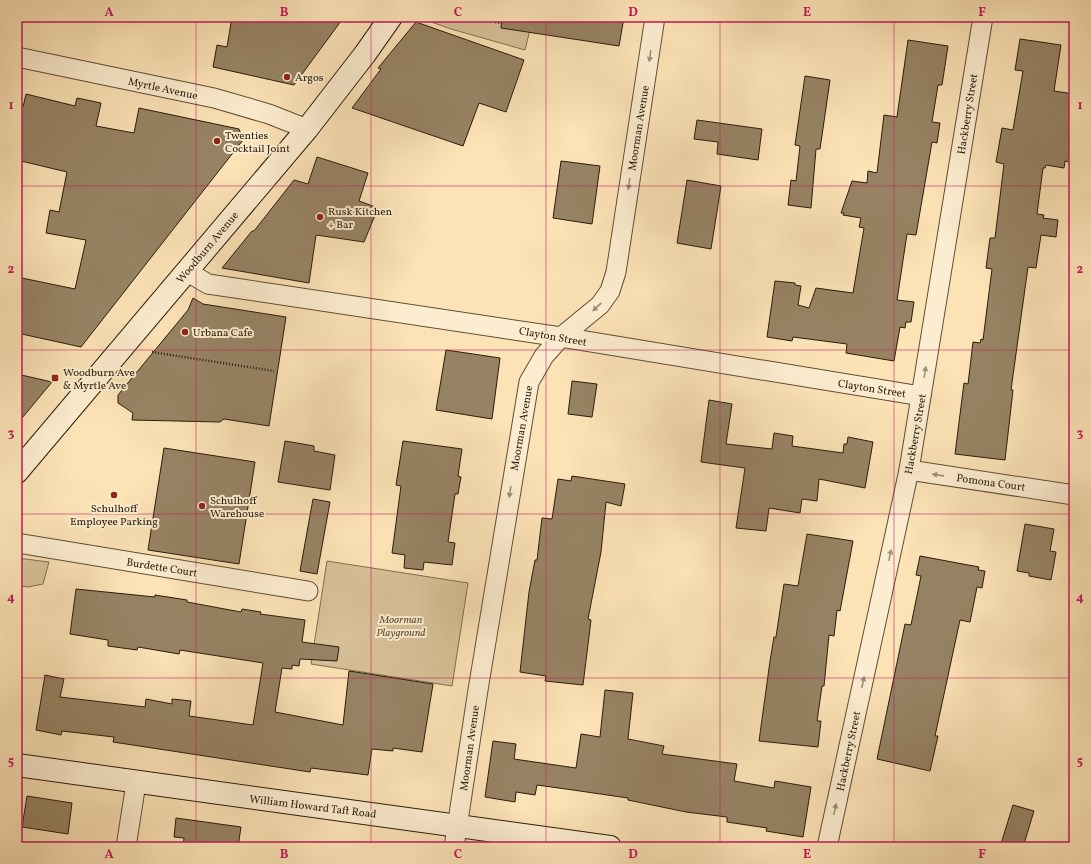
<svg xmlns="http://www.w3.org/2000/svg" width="1091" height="864" font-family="Vollkorn,serif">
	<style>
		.green { fill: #d8c199; stroke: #806e52 }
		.building { fill: #978364; stroke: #291c0b }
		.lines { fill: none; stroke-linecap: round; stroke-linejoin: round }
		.street-casing { stroke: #5e4e36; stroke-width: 21 }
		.secondary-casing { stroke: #291c0b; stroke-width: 24 }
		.path { stroke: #291c0b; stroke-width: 2.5; stroke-dasharray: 1 2; stroke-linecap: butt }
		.street { stroke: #fdedd0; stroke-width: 19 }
		.secondary { stroke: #fdedd0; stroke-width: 22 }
		.oneway { fill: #9e8f77 }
		.grid { fill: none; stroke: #c2185b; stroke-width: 1; stroke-opacity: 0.55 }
		.poi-dot { fill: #8f2418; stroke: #fdedd0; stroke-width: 1.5 }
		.labels { text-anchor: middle; stroke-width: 4; stroke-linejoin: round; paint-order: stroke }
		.poi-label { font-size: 11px; fill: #291c0b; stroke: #fdedd0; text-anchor: start }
		.street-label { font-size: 11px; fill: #291c0b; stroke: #fdedd0 }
		.park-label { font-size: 11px; font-style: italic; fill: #5e4e36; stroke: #fdedd0 }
		.neatline { fill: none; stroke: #c2185b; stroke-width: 1.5 }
		.grid-label { font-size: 13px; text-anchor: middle; font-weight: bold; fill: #c2185b }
	</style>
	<rect width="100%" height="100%" fill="#fce3b6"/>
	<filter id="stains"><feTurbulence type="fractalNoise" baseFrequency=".005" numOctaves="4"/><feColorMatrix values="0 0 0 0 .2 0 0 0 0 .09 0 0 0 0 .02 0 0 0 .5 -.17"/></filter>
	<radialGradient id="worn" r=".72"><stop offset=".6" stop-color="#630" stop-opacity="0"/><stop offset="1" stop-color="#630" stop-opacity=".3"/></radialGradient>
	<g class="green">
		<path d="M424 17H533L525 50 451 29 423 19Z"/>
		<path d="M17 558 49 562 43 584 28 587 17 585Z"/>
		<path d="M327 561 468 583 452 686 311 664Z"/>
	</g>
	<g class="building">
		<path d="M232 17H344L294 85 213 67 217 45 227 47Z"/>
		<path d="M502 17H624L619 46 501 28Z"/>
		<path d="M416 22 524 60 506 112 479 103 463 146 352 108 381 69 378 68Z"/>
		<path d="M1020 39 1061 45 1054 91 1074 94V163L1065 161 1064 168 1046 165 1045 168H1043L1037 214 1044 215 1043 218 1058 220 1056 237 1041 235 1036 268 1028 267 1027 274 1011 390H1013L1005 460 955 454 964 383 968 384 973 342 980 343 981 339 983 340 992 269 986 268 990 238H995L1004 164 996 162 1002 128 1013 130 1023 71 1015 70Z"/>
		<path d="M908 40 948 46 942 85H938L932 122 940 123 937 143 932 142 916 235 907 234 897 300 914 302 911 322H906L905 328 900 327 894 361 846 353 847 344 793 337 792 341 767 337 775 281 795 283V285L801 286 798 305 809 308 816 288 853 293 864 228 859 227 861 218 843 215 844 213H841L852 181 867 183 868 171 877 173 884 115 897 117Z"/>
		<path d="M805 76 830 80 820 149H816L811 208 788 205 791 180 796 181 800 146 795 145Z"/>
		<path d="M26 94 75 106 77 98 101 103 96 126 134 133 139 108 239 129 243 140 81 347 17 333V277L75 289 86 240 46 233 50 210 59 212 67 172 17 160V106L23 107Z"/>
		<path d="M697 120 762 129 758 160 717 154 718 142 694 139Z"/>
		<path d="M317 157 368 173 359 201 378 208 364 242 316 235 309 283 222 268 252 231H254L294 180 308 184Z"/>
		<path d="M561 161 600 166 592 224 553 218Z"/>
		<path d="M687 180 721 186 711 249 677 243Z"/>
		<path d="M193 298 203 304 286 317 269 426 224 419 220 422 132 420 133 413 118 403V395L188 310Z"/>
		<path d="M446 350 500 358 492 419 436 410Z"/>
		<path d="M17 374 52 382 17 424Z"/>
		<path d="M572 381 597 384 592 417 568 414Z"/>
		<path d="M709 400 732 404 726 444 772 449 774 433 793 436 792 446 843 453 844 444H847L848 437 873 442 865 488 819 479 817 501 802 499 800 513 769 508 766 531 736 528 745 468 701 462Z"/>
		<path d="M285 441 314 446V451L335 455 330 490 278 482Z"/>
		<path d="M403 441 462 449 458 476 461 477 458 494H455L448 542 455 543 452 565 424 562 423 570 404 568 405 555 392 553 401 486 396 485Z"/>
		<path d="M164 448 255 462 239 564 148 550Z"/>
		<path d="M572 476 625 484 621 506 606 502 601 552 588 619 591 620 583 685 545 681 546 676 520 672 529 592 535 560H537L542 518 552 519 558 479 571 481Z"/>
		<path d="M313 499 330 502 317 574 300 571Z"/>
		<path d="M1025 524 1054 529 1050 551 1056 552 1051 580 1029 576V573L1017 571Z"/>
		<path d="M807 534 853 541 840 611 837 610 834 636 829 635 824 686H822L817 721H821L818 747 759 741 770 661 774 637H776L784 584 798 586Z"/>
		<path d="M920 556 979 567 978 570 985 571 982 588 977 587 970 622 960 620 935 736H938L930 771 877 759 905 624 911 625 921 576 916 575Z"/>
		<path d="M76 589 155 597V595L187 600V602L241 612 242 609 261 612 260 614 305 620 302 642 339 647 337 661 300 659 299 666 292 665V669L282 668 275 712 343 725 349 671 433 684 422 752 393 748V751L372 749 368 775 311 768 310 772 113 742 114 737 62 731 61 735 36 730 45 675 64 679 60 697 145 707 146 699 172 704V699L191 701 189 716 253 725 263 663 180 650 179 654 138 647 137 650 108 646V640L70 634Z"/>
		<path d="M605 690 633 693 628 739 664 746 662 754 737 764 734 781 774 788 775 781 811 787 803 837 766 831 767 828 727 822V817L686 812 628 800V798L573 790 537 785 535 795 516 792 515 802 485 797 493 741 516 744 514 759 576 768 581 734 600 737Z"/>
		<path d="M27 796 72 803 68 834 22 827Z"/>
		<path d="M1013 805 1034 811 1023 847H1000Z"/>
		<path d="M176 818 241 827 238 847H183L184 838 174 837Z"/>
	</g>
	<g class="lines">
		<defs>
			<g id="street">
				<path d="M17 57 214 98 269 114 307 129"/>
				<path d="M186 271 208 284 561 337 921 396"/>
				<path d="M909 470 1074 495"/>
				<path d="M17 543 308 591"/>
				<path d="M126 847 136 783"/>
				<path d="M454 847 478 690 529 382 544 356 561 337 600 305 610 291 616 272 655 17"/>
				<path d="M827 847 909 470 983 17"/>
			</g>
			<g id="secondary">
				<path d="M17 472 307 129 365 54 391 17"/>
				<path d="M17 765 610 847"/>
			</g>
		</defs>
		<use href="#street" class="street-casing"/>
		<use href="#secondary" class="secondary-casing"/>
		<g class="path">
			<path d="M488 17C495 25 504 24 510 17"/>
			<path d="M152 352 274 371"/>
		</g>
		<use href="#street" class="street"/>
		<use href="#secondary" class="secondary"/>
	</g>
	<defs><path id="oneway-solid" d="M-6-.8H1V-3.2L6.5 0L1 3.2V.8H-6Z"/></defs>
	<g class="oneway">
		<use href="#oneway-solid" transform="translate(650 56) rotate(98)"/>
		<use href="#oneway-solid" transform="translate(629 184) rotate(98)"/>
		<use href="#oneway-solid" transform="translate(597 307) rotate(137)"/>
		<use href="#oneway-solid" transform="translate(925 372) rotate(-81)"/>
		<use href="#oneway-solid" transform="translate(938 475) rotate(-172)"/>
		<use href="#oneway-solid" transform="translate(510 492) rotate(99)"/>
		<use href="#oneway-solid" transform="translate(890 555) rotate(-78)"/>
		<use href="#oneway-solid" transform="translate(863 682) rotate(-78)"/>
		<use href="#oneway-solid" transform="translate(835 809) rotate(-78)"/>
	</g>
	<path class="grid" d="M196 17V847M371 17V847M546 17V847M720 17V847M894 17V847M17 186H1074M17 350H1074M17 514H1074M17 678H1074"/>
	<g class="poi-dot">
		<circle cx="287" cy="77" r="4"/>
		<circle cx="217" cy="141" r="4"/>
		<circle cx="320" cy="217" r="4"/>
		<circle cx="185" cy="332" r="4"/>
		<rect x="51" y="374" width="8" height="8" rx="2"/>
		<circle cx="114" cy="495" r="4"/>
		<circle cx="202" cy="506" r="4"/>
	</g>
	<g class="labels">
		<g class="poi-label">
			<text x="295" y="81">Argos</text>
			<text x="225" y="139">Twenties<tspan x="225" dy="13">Cocktail Joint</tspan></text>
			<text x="328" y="215">Rusk Kitchen<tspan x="328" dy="13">+ Bar</tspan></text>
			<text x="193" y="336">Urbana Cafe</text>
			<text x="63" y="376">Woodburn Ave<tspan x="63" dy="13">&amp; Myrtle Ave</tspan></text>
			<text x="210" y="504">Schulhoff<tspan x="210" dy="13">Warehouse</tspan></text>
			<text x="114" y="512" text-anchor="middle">Schulhoff<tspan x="114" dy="13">Employee Parking</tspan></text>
		</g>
		<g class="street-label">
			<text transform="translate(163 88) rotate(12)" y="4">Myrtle Avenue</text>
			<text transform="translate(967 114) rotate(-81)" y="4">Hackberry Street</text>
			<text transform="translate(638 128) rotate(-81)" y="4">Moorman Avenue</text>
			<text transform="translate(207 247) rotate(-50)" y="4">Woodburn Avenue</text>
			<text transform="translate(553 336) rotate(10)" y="4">Clayton Street</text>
			<text transform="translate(872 388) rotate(9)" y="4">Clayton Street</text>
			<text transform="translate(521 428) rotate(-80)" y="4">Moorman Avenue</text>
			<text transform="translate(915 434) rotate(-80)" y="4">Hackberry Street</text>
			<text transform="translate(991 482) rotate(8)" y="4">Pomona Court</text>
			<text transform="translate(162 567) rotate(9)" y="4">Burdette Court</text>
			<text transform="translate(469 748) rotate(-82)" y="4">Moorman Avenue</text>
			<text transform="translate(848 751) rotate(-78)" y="4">Hackberry Street</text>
			<text transform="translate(313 806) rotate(7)" y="4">William Howard Taft Road</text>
		</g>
		<g class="park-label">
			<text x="401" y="623">Moorman<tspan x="401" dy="13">Playground</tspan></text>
		</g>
	</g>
	<rect width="1091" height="864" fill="none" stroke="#fce3b6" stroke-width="44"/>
	<rect x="22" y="22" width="1047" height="820" class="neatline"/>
	<g class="grid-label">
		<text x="109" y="16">A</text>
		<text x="284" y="16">B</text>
		<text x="458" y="16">C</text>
		<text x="633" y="16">D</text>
		<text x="807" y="16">E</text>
		<text x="982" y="16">F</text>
		<text x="11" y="109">1</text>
		<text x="1080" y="109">1</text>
		<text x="11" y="273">2</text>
		<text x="1080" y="273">2</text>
		<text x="11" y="437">3</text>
		<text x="1080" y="437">3</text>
		<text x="11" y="601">4</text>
		<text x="1080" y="601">4</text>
		<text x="11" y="765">5</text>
		<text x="1080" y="765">5</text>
		<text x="109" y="858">A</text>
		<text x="284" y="858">B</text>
		<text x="458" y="858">C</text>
		<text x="633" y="858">D</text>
		<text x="807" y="858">E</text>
		<text x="982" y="858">F</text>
	</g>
	<rect width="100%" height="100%" filter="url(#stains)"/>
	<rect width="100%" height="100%" fill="url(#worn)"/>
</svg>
